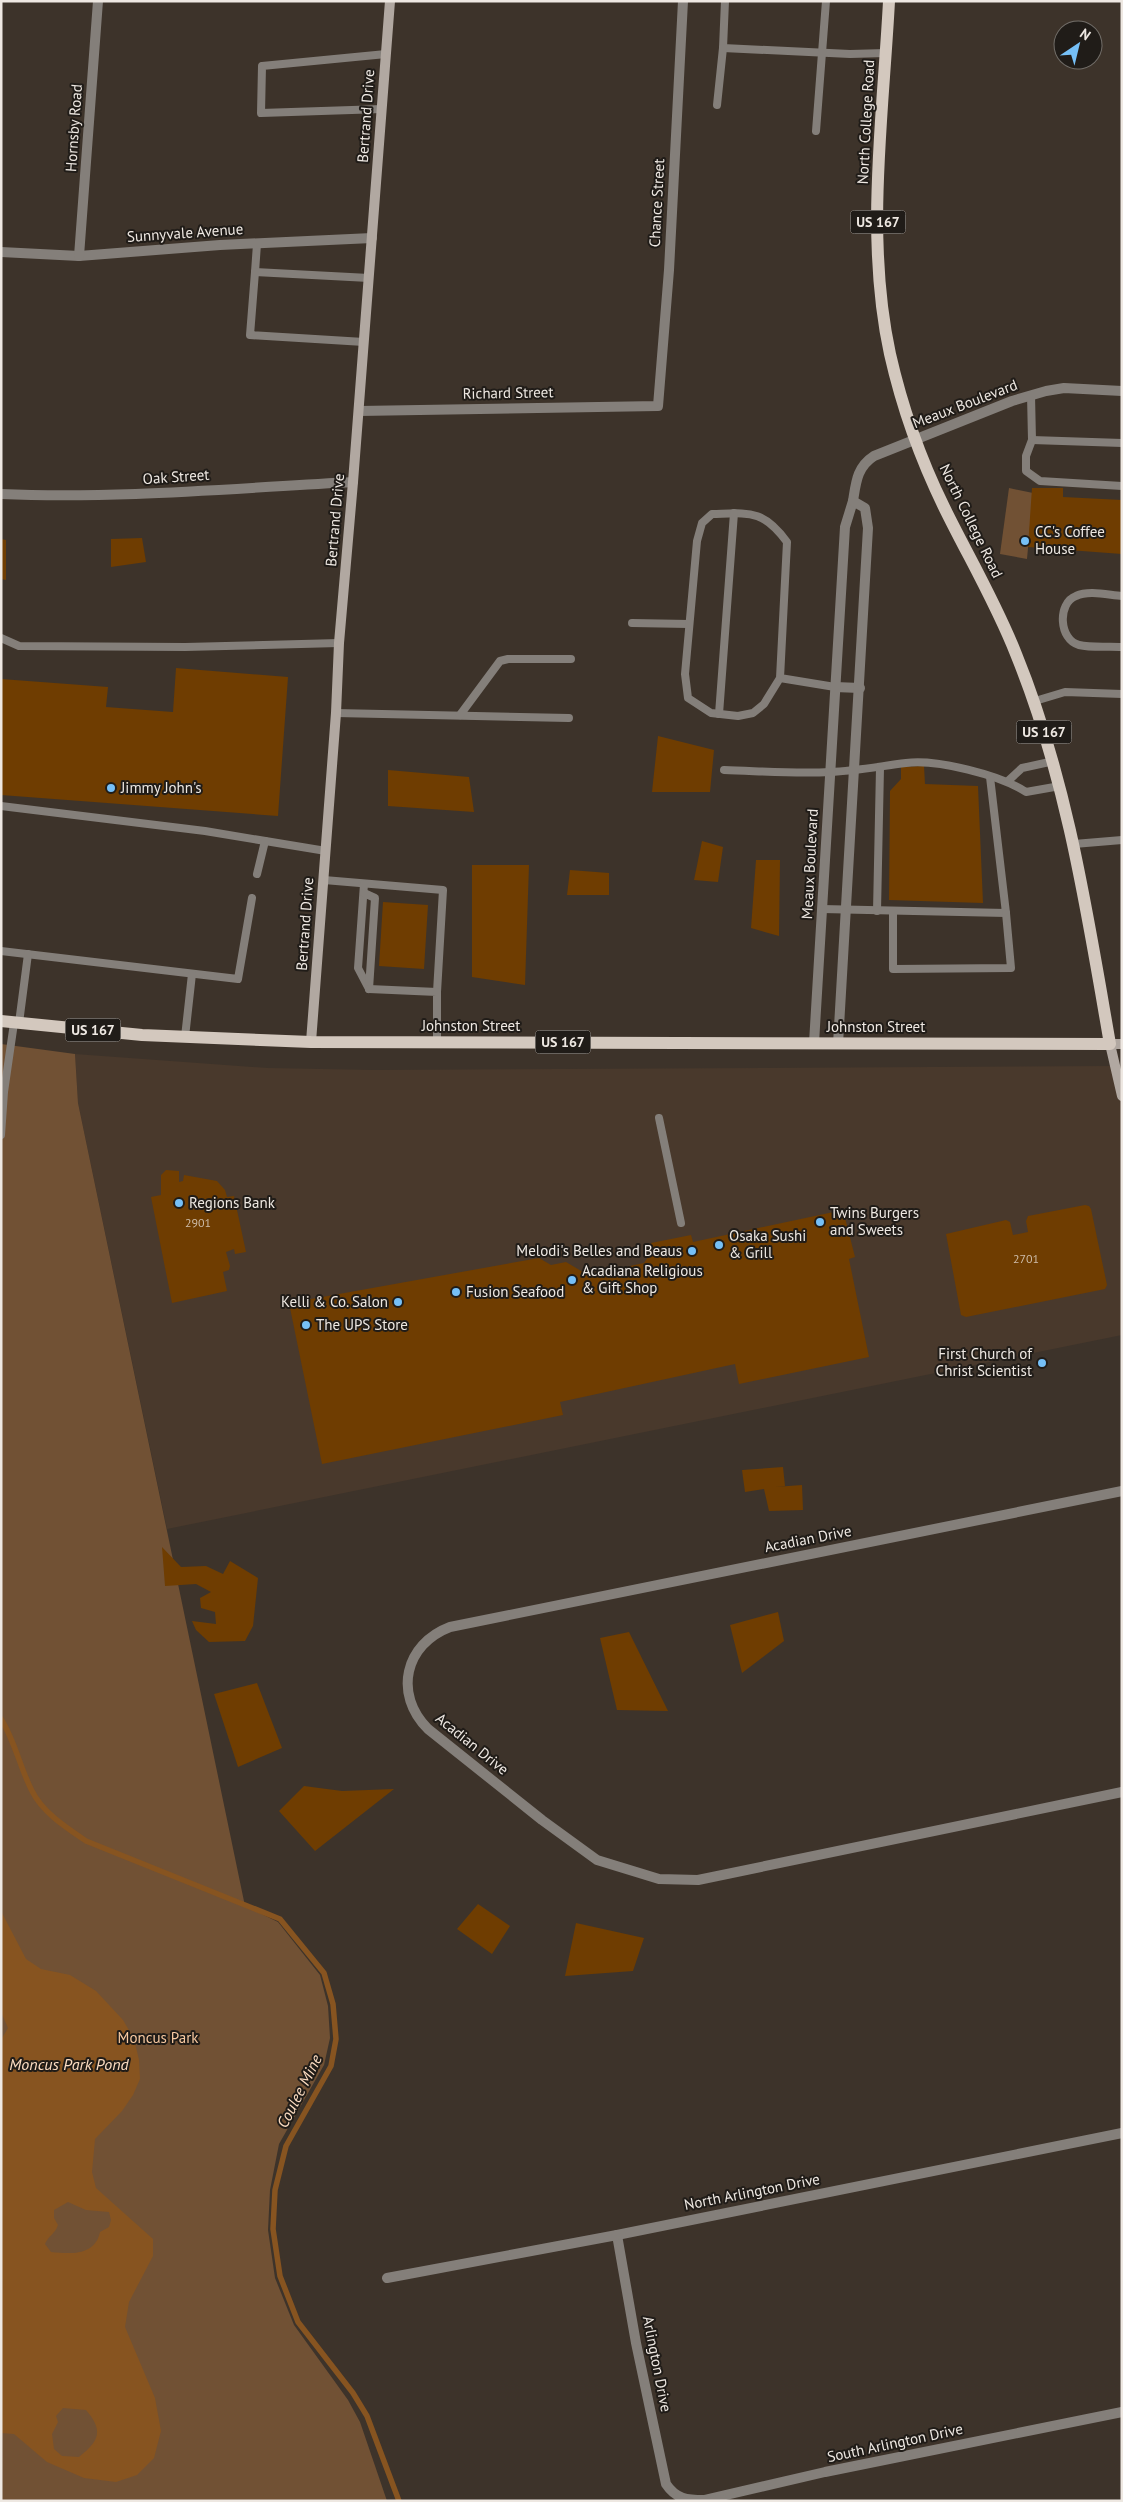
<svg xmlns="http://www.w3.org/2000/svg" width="1123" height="2502" font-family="'PT Sans',sans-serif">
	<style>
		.built { fill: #49392c }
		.green { fill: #715134 }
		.water { fill: #875420; fill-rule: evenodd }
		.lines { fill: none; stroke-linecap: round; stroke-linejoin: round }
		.stream { stroke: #875420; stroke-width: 5.5 }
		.building { fill: #6f3d01 }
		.lane { stroke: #847f7a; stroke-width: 8 }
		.street { stroke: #847f7a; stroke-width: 10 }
		.secondary { stroke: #b1a8a1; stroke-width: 10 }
		.primary { stroke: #d3c8be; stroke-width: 12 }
		.poi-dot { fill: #76c0f7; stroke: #201c18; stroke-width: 2 }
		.labels { text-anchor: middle; stroke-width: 4; stroke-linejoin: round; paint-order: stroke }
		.number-label { font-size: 12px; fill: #cebdaa }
		.shield { fill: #201c18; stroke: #b0aba5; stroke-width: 1 }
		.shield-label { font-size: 14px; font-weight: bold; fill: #eee8e2 }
		.street-label { font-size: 15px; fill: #eee8e2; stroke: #201c18 }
		.poi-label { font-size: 15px; fill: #eee8e2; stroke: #201c18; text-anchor: start }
		.park-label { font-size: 15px; fill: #f7c9a1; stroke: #201c18 }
		.water-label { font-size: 16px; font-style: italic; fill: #fdddc2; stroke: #201c18 }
	</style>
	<rect width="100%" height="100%" fill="#3d332a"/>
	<path class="built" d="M75 1054 268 1068 374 1070 1115 1066 1122 1096V1335L167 1529 78 1103Z"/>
	<g class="green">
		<path d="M1009 488 1033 493 1027 559 1000 554Z"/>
		<path d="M1 1044 75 1054 78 1103 245 1906 278 1922 320 1975 328 2006 330 2038 324 2065 279 2144 270 2190 268 2230 275 2278 294 2325 348 2400 360 2422 387 2501H1Z"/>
	</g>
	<path class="water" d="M1 1911 26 1959 41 1969 70 1975 96 1991 123 2020 134 2039 139 2060 140 2079 133 2095 122 2111 95 2139 92 2172 96 2188 153 2239V2256L129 2302 125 2327 155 2398 161 2431 154 2458 137 2475 116 2482 84 2478 47 2462 14 2434 1 2433V2040L8 2028 1 2012ZM68 2202 86 2210 109 2212 111 2220 109 2227 100 2232C95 2256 71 2254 51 2252L45 2244C48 2236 55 2234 58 2225L54 2218V2210ZM63 2408 86 2410C104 2431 99 2441 79 2457L62 2456 54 2449 52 2434 58 2422 56 2416Z"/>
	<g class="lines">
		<path class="stream" d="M1 1719C15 1741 20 1768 32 1791 43 1813 67 1828 86 1841L280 1919 324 1973 333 2004 336 2039 331 2066 286 2146 275 2190 273 2229 280 2276 298 2322 353 2393 367 2416 399 2501"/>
	</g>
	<g class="building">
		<path d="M1032 488H1063V497L1122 500V554L1028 547Z"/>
		<path d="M142 538 146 562 111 567V539Z"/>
		<path d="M1 539 6 540V580L1 579Z"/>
		<path d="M176 668 288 677 278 816 1 795V679L108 687 106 707 173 712Z"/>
		<path d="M658 736 714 750 710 792H652Z"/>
		<path d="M924 766 925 784 978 786 983 903 889 900 890 791 901 779V767Z"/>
		<path d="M388 770 469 777 474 812 388 806Z"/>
		<path d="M702 841 723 847 718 882 694 880Z"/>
		<path d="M756 860H780L779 936 751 928Z"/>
		<path d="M472 865H529L525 985 472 977Z"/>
		<path d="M570 870 609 873V895H567Z"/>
		<path d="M383 902 428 905 424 969 379 966Z"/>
		<path d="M166 1170 179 1171V1182L183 1181 184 1175 217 1181 225 1190 227 1197 234 1196 246 1252 235 1254 234 1249 226 1252 230 1266 229 1270 223 1272 227 1291 172 1303 151 1197 161 1195V1175Z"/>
		<path d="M1085 1205 1089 1206 1091 1209 1107 1285 1105 1289 966 1317 961 1315 946 1234 1006 1220 1010 1222 1013 1235 1028 1232 1026 1221 1028 1216Z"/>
		<path d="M843 1210 855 1257 849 1259 869 1357 739 1384 735 1364 560 1402 563 1415 322 1464 289 1303 539 1258 551 1265 566 1262 588 1275 644 1263 653 1250 651 1243 691 1235 693 1242Z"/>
		<path d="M783 1467 785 1486 775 1487 802 1485 803 1510 769 1511 764 1489 745 1492 742 1470Z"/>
		<path d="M162 1547 181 1567 206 1566 223 1574 230 1561 258 1578 253 1626 245 1641 209 1642 196 1630 192 1621 216 1624 215 1612 201 1608 200 1598 211 1592 196 1584 165 1586Z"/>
		<path d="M778 1612 784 1641 742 1673 730 1625Z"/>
		<path d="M629 1632 668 1711 617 1710 600 1638Z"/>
		<path d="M257 1683 282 1748 238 1767 214 1694Z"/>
		<path d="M304 1786 342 1791 394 1789 315 1851 279 1811Z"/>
		<path d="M478 1904 510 1926 492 1954 457 1929Z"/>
		<path d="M576 1923 644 1938 633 1971 565 1976Z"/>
	</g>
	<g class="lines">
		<g class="lane">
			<path d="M725 1 723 48 850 54 886 53"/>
			<path d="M717 105 723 48"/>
			<path d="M382 109 261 113 262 66 386 54"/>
			<path d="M816 131 826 1"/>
			<path d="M255 272 257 244"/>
			<path d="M364 342 250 335 255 272 369 278"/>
			<path d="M1031 395 1032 440 1026 456V471L1040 481 1122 486"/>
			<path d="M1032 440 1122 443"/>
			<path d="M1122 596C1108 595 1089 590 1076 596 1057 603 1059 640 1079 645 1092 648 1108 646 1122 647"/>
			<path d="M632 623 689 624"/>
			<path d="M1 638 19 646 185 647 339 643"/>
			<path d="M780 678 764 704 753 713 738 716 711 713 688 698 685 674 697 541 702 523 712 514C749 513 763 509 787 542L780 678 835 687"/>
			<path d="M1035 701 1065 692 1122 694"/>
			<path d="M336 713 569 718"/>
			<path d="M719 714 734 513"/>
			<path d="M460 715 500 661 508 659H571"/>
			<path d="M724 770C759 771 795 774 830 772 856 771 881 766 906 763 937 759 1000 775 1026 792L1060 786"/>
			<path d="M1008 781 1022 768 1054 761"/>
			<path d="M1 806 205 831 326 851"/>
			<path d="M1074 844 1122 840"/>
			<path d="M257 874 265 841"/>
			<path d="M324 880 443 890 437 992"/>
			<path d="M364 884 358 968 369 989"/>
			<path d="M364 893 375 898 369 989"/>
			<path d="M822 909 1006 913 990 777"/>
			<path d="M877 911 880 768"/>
			<path d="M893 912V969L1011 968 1006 913"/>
			<path d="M1 951 238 979 252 898"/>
			<path d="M369 989 437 992V1042"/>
			<path d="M19 1023 28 954"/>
			<path d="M185 1037 192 974"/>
			<path d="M659 1118 681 1223"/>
			<path d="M1 1135 4 1092 14 1023"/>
		</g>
		<g class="street">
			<path d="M1 252 79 256 220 245 372 238"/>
			<path d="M79 256 98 1"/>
			<path d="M359 411 658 406 669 270 683 1"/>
			<path d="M1 494C119 499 236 488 353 482"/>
			<path d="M835 687 860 688"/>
			<path d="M814 1043 845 527 853 501"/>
			<path d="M838 1044 868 528 865 508 853 501C856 482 857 467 874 456L1012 401 1046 391 1064 388 1122 391"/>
			<path d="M1122 1491 450 1627C405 1644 393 1694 428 1729L542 1820 597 1860 659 1879 698 1880 1122 1792"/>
			<path d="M617 2235 636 2343 666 2484C676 2499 687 2500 704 2500L825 2472 1122 2412"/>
			<path d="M387 2278 617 2235 1122 2133"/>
		</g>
		<g class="secondary">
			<path d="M311 1042 336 713 339 643 353 482 390 1"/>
			<path d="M1122 1044H1110L1122 1096"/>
		</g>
		<path class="primary" d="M1 1021 142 1035 311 1042 1110 1044C1087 912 1067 779 1016 654 996 603 968 556 944 507 920 458 902 407 890 354 865 239 883 117 889 1"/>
	</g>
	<g class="poi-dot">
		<circle cx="1025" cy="541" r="5"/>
		<circle cx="111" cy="788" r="5"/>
		<circle cx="179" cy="1203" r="5"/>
		<circle cx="820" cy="1222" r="5"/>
		<circle cx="719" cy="1245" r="5"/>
		<circle cx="692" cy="1251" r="5"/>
		<circle cx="572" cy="1280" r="5"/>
		<circle cx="456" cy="1292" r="5"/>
		<circle cx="398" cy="1302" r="5"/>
		<circle cx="306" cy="1325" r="5"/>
		<circle cx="1042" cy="1363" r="5"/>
	</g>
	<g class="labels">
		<g class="number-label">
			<text x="198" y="1227">2901</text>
			<text x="1026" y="1263">2701</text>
		</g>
		<g class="shield">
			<rect x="850.5" y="210.5" width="55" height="23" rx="4"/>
			<rect x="1016.5" y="720.5" width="55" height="23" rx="4"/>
			<rect x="65.5" y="1018.5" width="55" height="23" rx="4"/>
			<rect x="535.5" y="1030.5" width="55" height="23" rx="4"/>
		</g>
		<g class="shield-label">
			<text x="878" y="227">US 167</text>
			<text x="1044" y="737">US 167</text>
			<text x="93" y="1035">US 167</text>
			<text x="563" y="1047">US 167</text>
		</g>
		<g class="street-label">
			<text transform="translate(366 116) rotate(-86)" y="5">Bertrand Drive</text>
			<text transform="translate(866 122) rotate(-87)" y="5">North College Road</text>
			<text transform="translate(74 128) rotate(-86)" y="5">Hornsby Road</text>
			<text transform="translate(657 203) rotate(-87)" y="5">Chance Street</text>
			<text transform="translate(185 233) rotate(-4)" y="5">Sunnyvale Avenue</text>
			<text transform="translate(508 393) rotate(-1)" y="5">Richard Street</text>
			<text transform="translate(965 404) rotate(-21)" y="5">Meaux Boulevard</text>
			<text transform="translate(176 477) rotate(-4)" y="5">Oak Street</text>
			<text transform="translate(335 520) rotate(-85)" y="5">Bertrand Drive</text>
			<text transform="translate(971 521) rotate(64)" y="5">North College Road</text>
			<text transform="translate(810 864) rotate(-87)" y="5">Meaux Boulevard</text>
			<text transform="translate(305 924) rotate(-86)" y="5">Bertrand Drive</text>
			<text x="471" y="1031">Johnston Street</text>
			<text x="876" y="1032">Johnston Street</text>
			<text transform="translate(808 1539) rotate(-11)" y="5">Acadian Drive</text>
			<text transform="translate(472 1744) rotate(39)" y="5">Acadian Drive</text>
			<text transform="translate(752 2192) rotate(-11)" y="5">North Arlington Drive</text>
			<text transform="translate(657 2364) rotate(79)" y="5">Arlington Drive</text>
			<text transform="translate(895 2443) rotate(-12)" y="5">South Arlington Drive</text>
		</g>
		<g class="poi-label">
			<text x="1035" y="537">CC's Coffee<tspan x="1035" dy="17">House</tspan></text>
			<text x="121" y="793">Jimmy John's</text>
			<text x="189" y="1208">Regions Bank</text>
			<text x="830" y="1218">Twins Burgers<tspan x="830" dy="17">and Sweets</tspan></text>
			<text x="729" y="1241">Osaka Sushi<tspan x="729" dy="17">&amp; Grill</tspan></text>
			<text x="682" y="1256" text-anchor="end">Melodi's Belles and Beaus</text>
			<text x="582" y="1276">Acadiana Religious<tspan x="582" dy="17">&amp; Gift Shop</tspan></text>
			<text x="466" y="1297">Fusion Seafood</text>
			<text x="388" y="1307" text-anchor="end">Kelli &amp; Co. Salon</text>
			<text x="316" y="1330">The UPS Store</text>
			<text x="1032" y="1359" text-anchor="end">First Church of<tspan x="1032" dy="17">Christ Scientist</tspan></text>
		</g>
		<g class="park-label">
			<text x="158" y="2043">Moncus Park</text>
		</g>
		<g class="water-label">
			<text x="69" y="2070">Moncus Park Pond</text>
			<text transform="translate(299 2091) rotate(-63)" y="6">Coulee Mine</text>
		</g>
	</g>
	<rect width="1123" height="2502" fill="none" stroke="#eee8e2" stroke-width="5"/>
	<g transform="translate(1078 45) rotate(35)"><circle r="24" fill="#201c18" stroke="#726e69"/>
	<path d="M0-4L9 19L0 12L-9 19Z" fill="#76c0f7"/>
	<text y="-8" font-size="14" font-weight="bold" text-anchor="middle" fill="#eee8e2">N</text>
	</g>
</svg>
